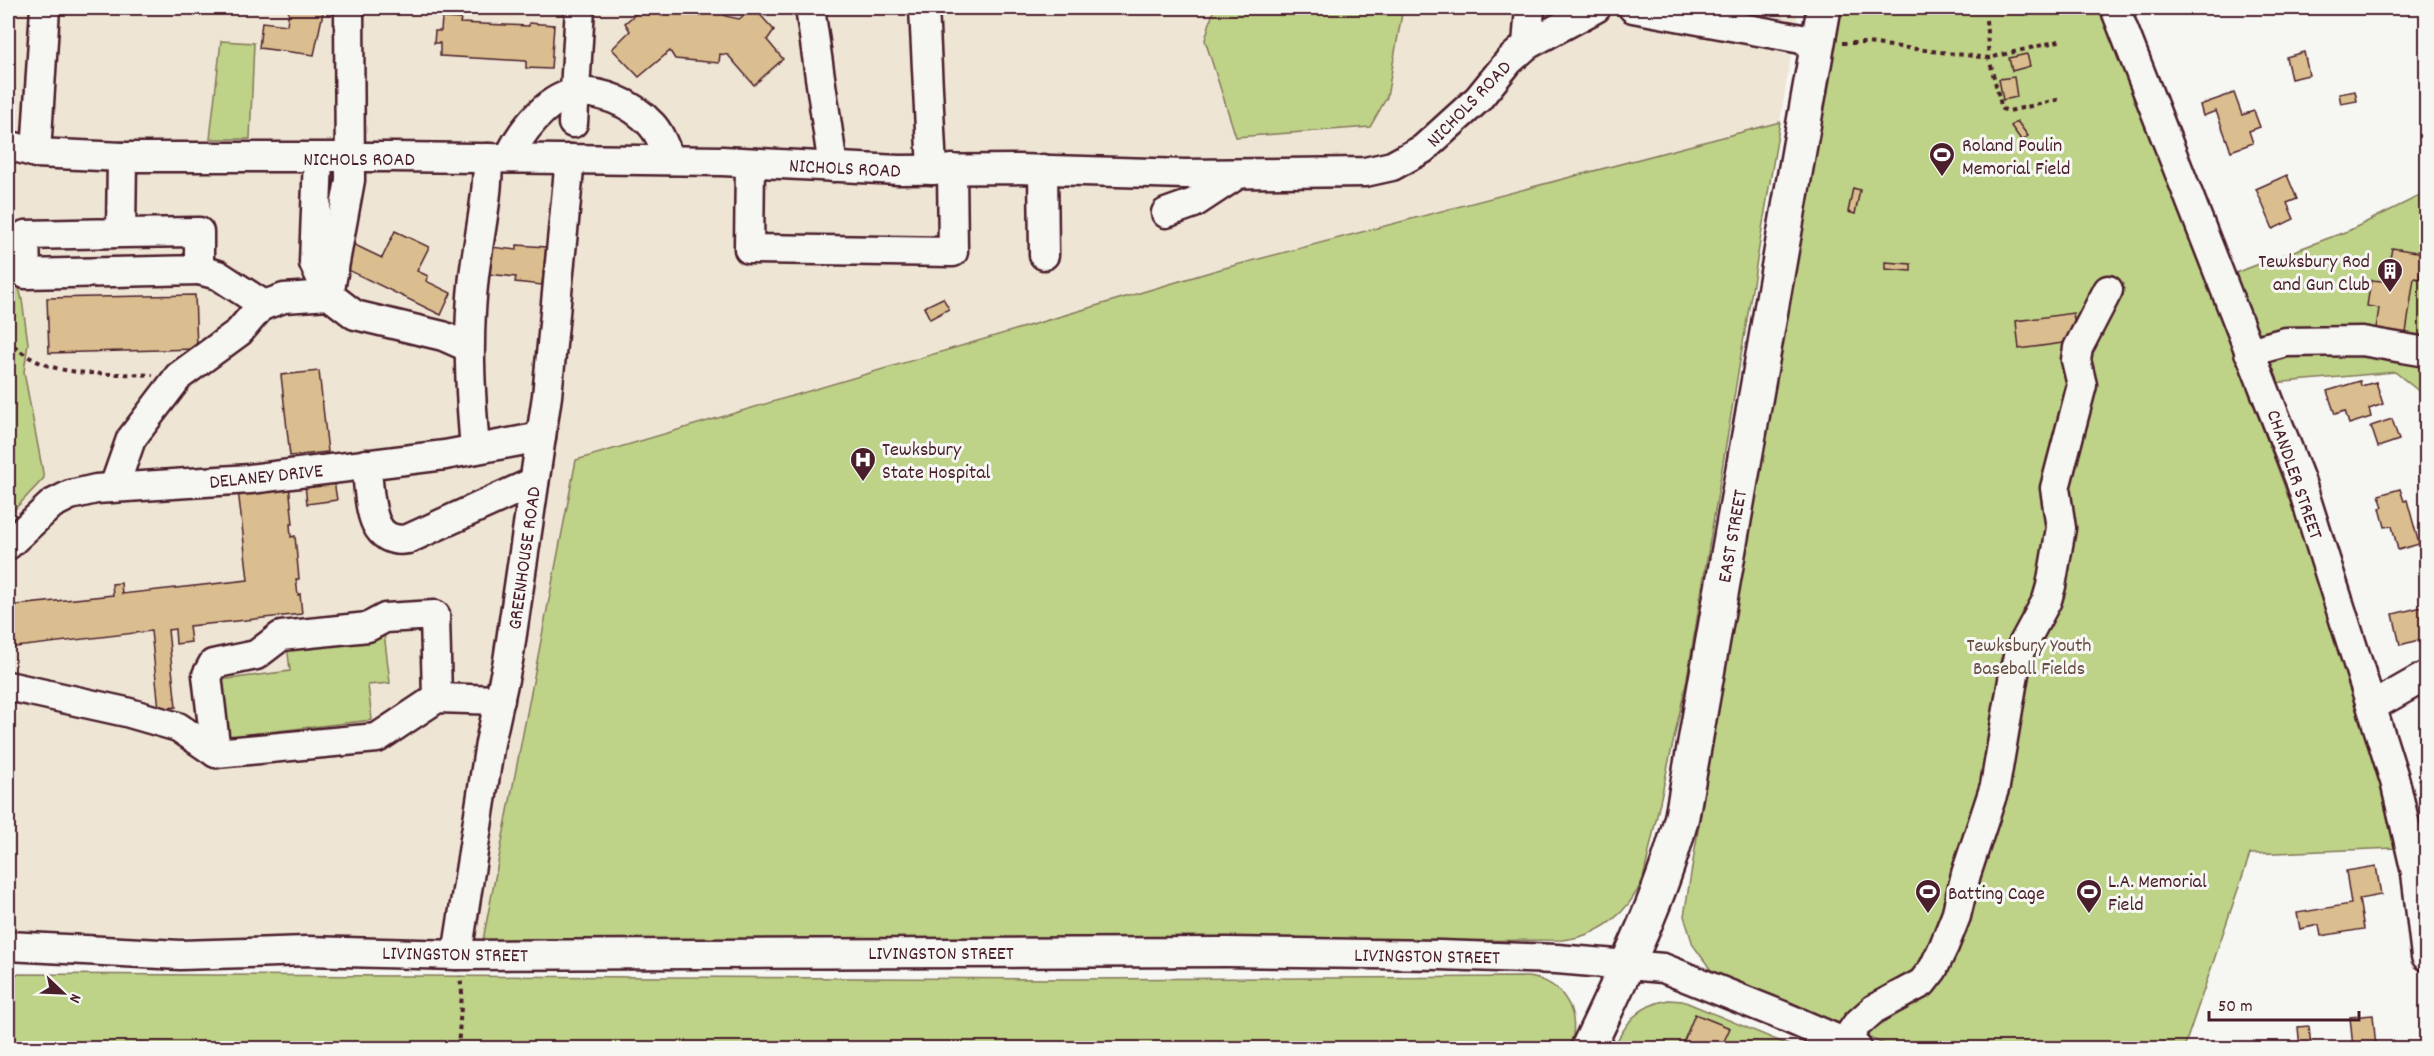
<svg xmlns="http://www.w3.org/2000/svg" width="2434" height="1056" font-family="Dekko,sans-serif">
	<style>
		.built { fill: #eee5d4 }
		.green { fill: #bed288; stroke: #84785a; stroke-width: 1.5 }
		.building { fill: #dabe8f; stroke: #4a1f2b; stroke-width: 1.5 }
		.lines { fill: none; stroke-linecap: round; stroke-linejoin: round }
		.minor-casing { stroke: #4a1f2b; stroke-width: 33 }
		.major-casing { stroke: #4a1f2b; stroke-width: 38 }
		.path { stroke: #4a1f2b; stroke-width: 4; stroke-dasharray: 4.5 4.5; stroke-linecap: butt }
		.minor { stroke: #f6f6f2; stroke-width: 28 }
		.major { stroke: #f6f6f2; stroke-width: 33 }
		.labels { text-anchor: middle; stroke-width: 6; stroke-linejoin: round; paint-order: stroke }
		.street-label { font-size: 20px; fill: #4a1f2b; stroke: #f6f6f2 }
		.poi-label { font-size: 20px; fill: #4a1f2b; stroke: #f6f6f2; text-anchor: start }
		.park-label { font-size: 20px; fill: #674c42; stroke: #f6f6f2 }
	</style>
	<rect width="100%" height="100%" fill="#f6f6f2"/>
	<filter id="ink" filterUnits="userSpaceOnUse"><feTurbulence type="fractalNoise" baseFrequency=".0167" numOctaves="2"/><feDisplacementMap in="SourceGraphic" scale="12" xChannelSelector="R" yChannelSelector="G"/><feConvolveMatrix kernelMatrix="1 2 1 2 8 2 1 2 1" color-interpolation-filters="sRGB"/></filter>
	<g filter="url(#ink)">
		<path class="built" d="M8 8H1799L1686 684 1645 873 1638 889 1627 907 1606 926 1584 936 1562 940 1069 943 376 940 8 935Z"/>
		<g class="green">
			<path d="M1214 8H1403L1387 97 1370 127 1236 137 1205 40Z"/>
			<path d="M1836 8H2101L2158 152 2277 466 2376 740 2396 848 2250 854 2184 1048H1893L1711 970 1693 945 1684 916 1824 66Z"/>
			<path d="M221 41 254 43 250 139H210Z"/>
			<path d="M1780 122 1686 684 1643 879C1628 914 1600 936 1562 940L1069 943 483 940 576 460 1217 270Z"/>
			<path d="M2419 196 2426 197V397L2395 372 2274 383 2230 275 2350 230Z"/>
			<path d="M8 240 22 300 28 343 24 372 44 478 13 511 18 521 8 533Z"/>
			<path d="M384 633 390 683 368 685 372 720 226 737 220 680 290 671 287 644Z"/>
			<path d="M8 974 1069 979 1528 977C1564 980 1583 1016 1569 1048H8Z"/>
			<path d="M1668 1000 1683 1001 1796 1048H1613C1627 1022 1637 1006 1668 1000Z"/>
		</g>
		<g class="building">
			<path d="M289 8H324L314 55 259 48 262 22 287 25Z"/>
			<path d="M643 8H725V16L739 19 754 8 774 30 767 40 783 59 754 85 728 55 720 54 719 63 675 59 670 51 639 77 612 49 630 31 625 23Z"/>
			<path d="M442 18 461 19 460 23 529 26V23L554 25 551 69 526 68V61L440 56V43H434L435 31H441Z"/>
			<path d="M2304 52 2309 75 2291 79 2286 57Z"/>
			<path d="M2027 54 2030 66 2012 71 2009 58Z"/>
			<path d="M2014 77 2017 97 2003 100 1999 79Z"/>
			<path d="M2355 91 2357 101 2341 104 2339 94Z"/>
			<path d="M2234 93 2242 115 2254 111 2260 127 2249 131 2253 143 2231 151 2216 111 2203 116 2200 105Z"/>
			<path d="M2017 121 2028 136 2022 141 2011 126Z"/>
			<path d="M2287 175 2297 199 2287 203 2294 219 2273 229 2256 189Z"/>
			<path d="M1853 188 1860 190 1855 214 1848 212Z"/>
			<path d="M395 231 429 247 417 271 428 276 426 281 451 293 441 315 342 267 353 244 382 258Z"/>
			<path d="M517 245 546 247 542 285 515 282 516 277 488 274 491 247 517 250Z"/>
			<path d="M2392 248 2423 253 2419 279 2414 278 2406 333 2376 329 2379 308 2367 306 2371 280 2382 281 2383 274 2387 275Z"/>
			<path d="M1885 262 1911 264V271L1885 269Z"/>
			<path d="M195 295 197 349 49 353 47 298Z"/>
			<path d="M943 298 949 309 930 319 924 307Z"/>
			<path d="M2073 313 2077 341 2019 349 2016 321Z"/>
			<path d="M319 371 328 452 290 456 281 375Z"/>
			<path d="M2360 381 2361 386 2376 382 2383 404 2369 409 2371 417 2349 424 2345 411 2335 414 2327 391Z"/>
			<path d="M2392 419 2399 440 2378 447 2371 426Z"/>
			<path d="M334 481 337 500 307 504 305 485Z"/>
			<path d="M289 484 293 524H290L291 537 295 536 299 579H296L298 595 300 594 302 614 189 626 191 642 176 644 175 629 168 630 176 707 159 709 151 631 8 648V606L113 595 112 584 121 583 122 594 248 580 238 489Z"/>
			<path d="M2400 489 2404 501 2407 500 2419 544 2398 550 2392 526 2385 527 2380 508 2383 507 2379 495Z"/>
			<path d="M2426 606V638L2400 645 2393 614Z"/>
			<path d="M2376 866 2381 895 2359 899 2364 929 2321 936 2319 925 2300 929 2297 913 2351 904 2346 871Z"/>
			<path d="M1695 1014 1730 1028 1721 1048H1681Z"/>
			<path d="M2373 1015 2376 1048H2353L2350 1017Z"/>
			<path d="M2309 1026 2311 1048H2300L2298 1027Z"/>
		</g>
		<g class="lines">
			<defs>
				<g id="minor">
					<path d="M349 8 350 180 329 295 355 315 443 336 468 347"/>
					<path d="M810 8 833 167"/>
					<path d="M924 8 932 170"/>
					<path d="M1633 8 1818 42"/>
					<path d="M2115 8 2300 480 2395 781 2416 873 2426 956"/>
					<path d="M1527 45 1530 8"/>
					<path d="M573 123 580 8"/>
					<path d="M8 145 36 153 122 157H393L722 161 899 170 1017 169 1185 174 1365 172 1392 166 1423 149 1478 99 1509 61 1527 45 1596 8"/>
					<path d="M36 153 45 8"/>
					<path d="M509 158C519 134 545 100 572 94 598 88 633 104 651 124 660 133 665 148 670 160"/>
					<path d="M750 163 749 249 953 252 952 169"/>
					<path d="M1043 169 1044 255"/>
					<path d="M1166 213 1194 203 1238 174"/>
					<path d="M121 233 25 235 26 274 199 270V232L121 233 122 157"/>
					<path d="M199 270 218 275 264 305"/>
					<path d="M2249 352 2286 342 2362 341 2426 352"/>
					<path d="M475 449C470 389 467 337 474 276 479 236 488 198 488 158"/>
					<path d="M366 464C371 494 366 546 408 539L534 482"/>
					<path d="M114 487 131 439 179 376 239 332 261 306 284 298 329 295 314 263 318 158"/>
					<path d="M8 545 52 504 70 495 96 489 250 479 445 455 541 437"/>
					<path d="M8 686 126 712 178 727 216 753 377 738 437 698 500 700"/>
					<path d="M2373 706 2426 676"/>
					<path d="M216 753 207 675 213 664 256 655 281 636 368 627 385 618 435 615 437 698"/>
					<path d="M8 946 180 955 307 951 457 955 1227 952 1440 955 1557 959 1663 968 1783 1016 1857 1048"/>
					<path d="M457 955 490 743 508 661 547 396 570 159"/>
					<path d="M1844 1043 1857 1024 1874 1009 1922 983 1933 969 1944 946 1956 916 1966 874 1995 786 2015 668 2020 650 2047 600 2051 586 2061 528 2055 488 2082 385 2076 360 2078 348 2108 290"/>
				</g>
				<path id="major" d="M1588 1048C1623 973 1662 897 1682 816L1824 8"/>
			</defs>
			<use href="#minor" class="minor-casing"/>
			<use href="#major" class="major-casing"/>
			<g class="path">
				<path d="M1986 20 1989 58 2002 109 2009 111 2061 99"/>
				<path d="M1842 43H1867L1989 58 2063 40"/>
				<path d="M8 339C43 381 103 372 153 375"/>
				<path d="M458 1048 462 993 460 976"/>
			</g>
			<use href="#minor" class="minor"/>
			<use href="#major" class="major"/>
		</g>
	</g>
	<defs>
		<symbol id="stadium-pin" viewBox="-11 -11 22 30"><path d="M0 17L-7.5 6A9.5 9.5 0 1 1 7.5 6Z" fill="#4a1f2b" stroke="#f6f6f2"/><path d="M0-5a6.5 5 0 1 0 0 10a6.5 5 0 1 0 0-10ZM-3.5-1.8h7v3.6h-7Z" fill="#fff"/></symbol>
		<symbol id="building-pin" viewBox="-11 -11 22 30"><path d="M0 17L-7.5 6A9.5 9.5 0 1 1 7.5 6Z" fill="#4a1f2b" stroke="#f6f6f2"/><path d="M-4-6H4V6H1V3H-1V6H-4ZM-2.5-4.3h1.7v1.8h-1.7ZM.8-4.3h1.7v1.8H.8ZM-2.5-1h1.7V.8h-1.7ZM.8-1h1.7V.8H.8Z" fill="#fff"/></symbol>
		<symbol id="hospital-pin" viewBox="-11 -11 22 30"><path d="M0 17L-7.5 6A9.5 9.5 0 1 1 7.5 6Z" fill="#4a1f2b" stroke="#f6f6f2"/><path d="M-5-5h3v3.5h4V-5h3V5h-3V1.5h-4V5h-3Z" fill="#fff"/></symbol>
	</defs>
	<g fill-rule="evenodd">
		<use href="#stadium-pin" x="1927" y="140" width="30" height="40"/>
		<use href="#building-pin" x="2375" y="256" width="30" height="40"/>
		<use href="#hospital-pin" x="848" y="445" width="30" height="40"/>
		<use href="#stadium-pin" x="1913" y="877" width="30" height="40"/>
		<use href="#stadium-pin" x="2074" y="877" width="30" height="40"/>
	</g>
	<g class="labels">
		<g class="street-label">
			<text transform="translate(1468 103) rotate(-46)" y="7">NICHOLS ROAD</text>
			<text x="359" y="165">NICHOLS ROAD</text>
			<text transform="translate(845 167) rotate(3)" y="7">NICHOLS ROAD</text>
			<text transform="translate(2296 474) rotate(71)" y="7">CHANDLER STREET</text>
			<text transform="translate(266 475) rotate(-6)" y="7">DELANEY DRIVE</text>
			<text transform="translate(1731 536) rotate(-80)" y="7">EAST STREET</text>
			<text transform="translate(523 558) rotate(-82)" y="7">GREENHOUSE ROAD</text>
			<text x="941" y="959">LIVINGSTON STREET</text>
			<text transform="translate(455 953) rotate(1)" y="7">LIVINGSTON STREET</text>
			<text transform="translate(1427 955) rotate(1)" y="7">LIVINGSTON STREET</text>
		</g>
		<g class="poi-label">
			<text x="1962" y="151">Roland Poulin<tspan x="1962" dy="23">Memorial Field</tspan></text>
			<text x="2370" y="267" text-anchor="end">Tewksbury Rod<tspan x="2370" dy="23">and Gun Club</tspan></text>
			<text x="882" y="455">Tewksbury<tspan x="882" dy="23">State Hospital</tspan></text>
			<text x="2108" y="887">L.A. Memorial<tspan x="2108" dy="23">Field</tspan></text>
			<text x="1948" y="899">Batting Cage</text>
		</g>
		<g class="park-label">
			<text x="2029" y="651">Tewksbury Youth<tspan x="2029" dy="23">Baseball Fields</tspan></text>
		</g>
	</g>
	<rect width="2434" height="1056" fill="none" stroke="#f6f6f2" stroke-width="30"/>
	<rect x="15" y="15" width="2404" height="1026" fill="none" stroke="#4a1f2b" stroke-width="2" filter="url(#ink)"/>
	<g transform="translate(63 993) rotate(113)" stroke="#f6f6f2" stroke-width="4.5" paint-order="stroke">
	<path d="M0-4.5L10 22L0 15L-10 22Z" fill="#4a1f2b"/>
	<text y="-9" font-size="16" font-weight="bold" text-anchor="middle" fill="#4a1f2b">N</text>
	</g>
	<path d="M2209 1011v9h150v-9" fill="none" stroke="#4a1f2b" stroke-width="3"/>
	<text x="2218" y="1011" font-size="18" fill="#4a1f2b" stroke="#f6f6f2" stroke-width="4.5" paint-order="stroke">50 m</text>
</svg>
